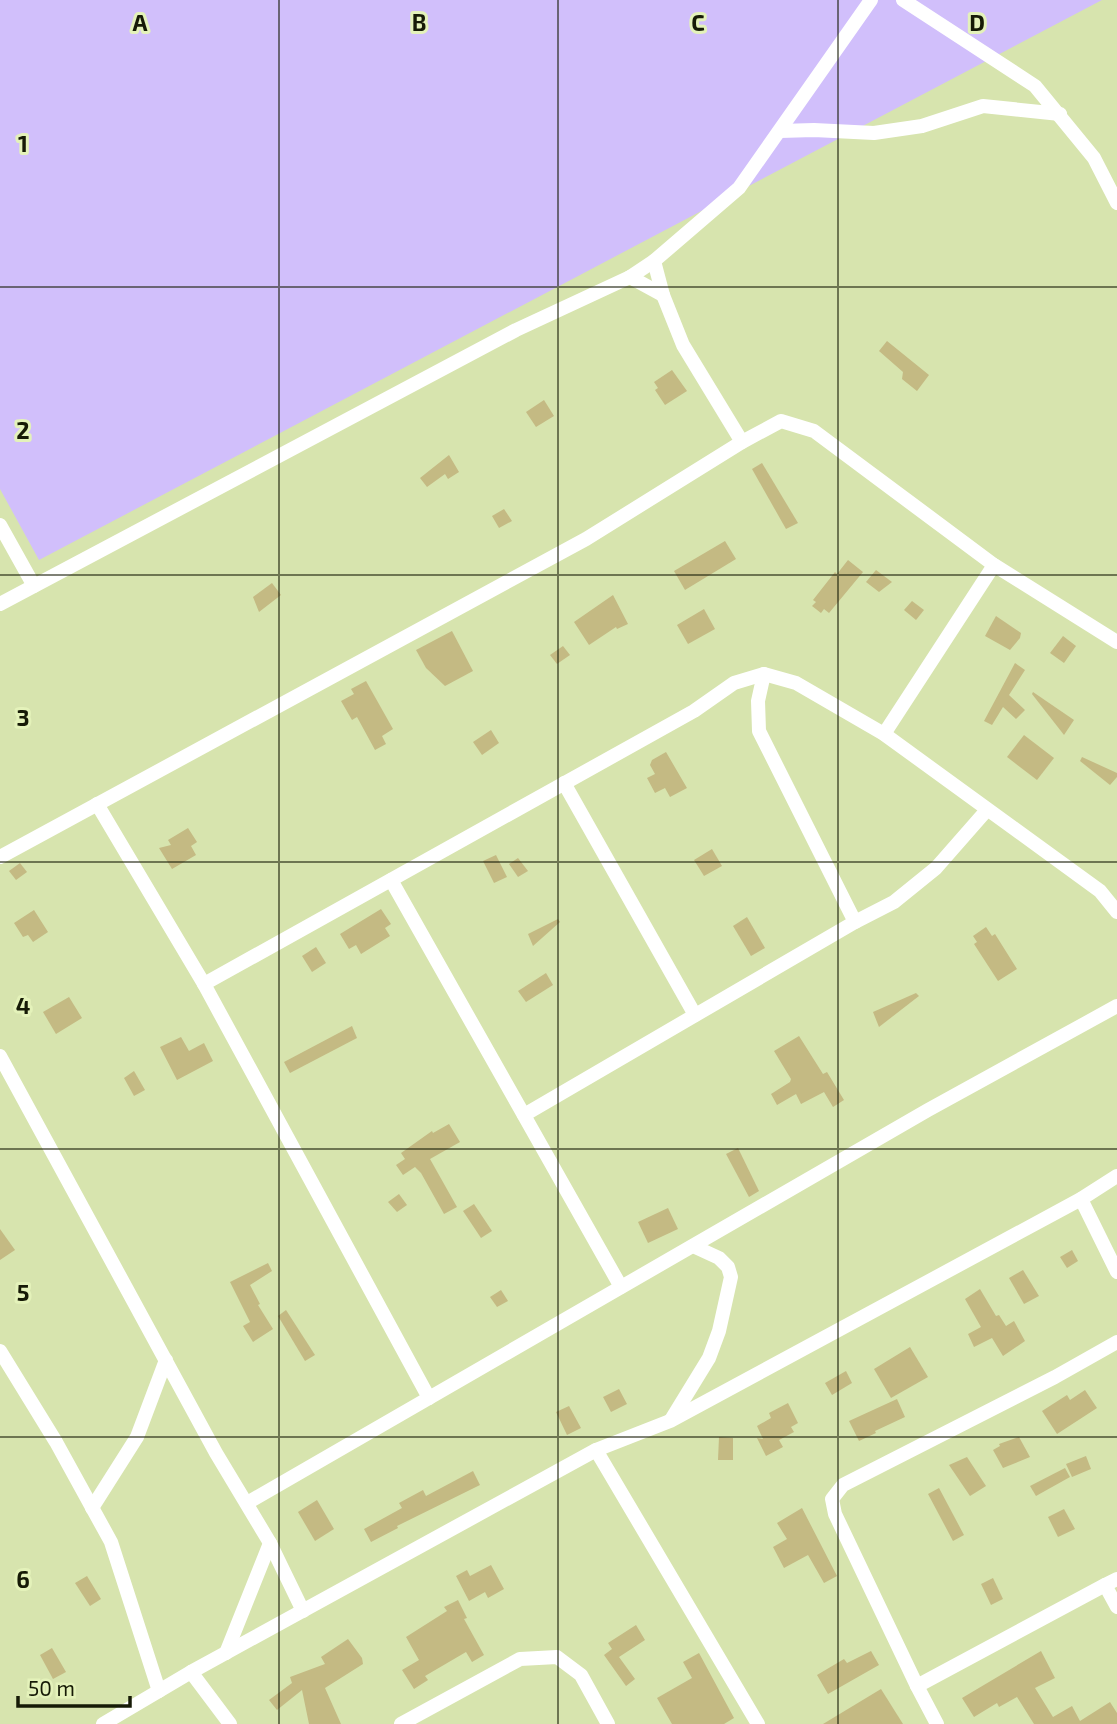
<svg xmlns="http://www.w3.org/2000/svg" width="1117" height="1724" font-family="'Exo 2',sans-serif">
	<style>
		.green { fill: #d1bffb }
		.building { fill: #c4ba83 }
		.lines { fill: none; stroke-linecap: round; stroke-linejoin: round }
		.minor { stroke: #fff; stroke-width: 14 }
		.grid { fill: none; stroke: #161a06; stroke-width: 2; stroke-opacity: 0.55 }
		.grid-label { font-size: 23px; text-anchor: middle; font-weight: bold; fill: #161a06; stroke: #e4f2ba; stroke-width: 6; stroke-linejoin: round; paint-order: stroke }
	</style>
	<rect width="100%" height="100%" fill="#d7e4ae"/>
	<path class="green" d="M0 0H1102L39 560 0 489Z"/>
	<g class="building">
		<path d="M887 341 929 375 917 391 902 379 903 372 879 351Z"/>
		<path d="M672 370 687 391 665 405 655 390 658 388 654 382Z"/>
		<path d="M544 400 554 416 536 427 526 412Z"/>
		<path d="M449 455 459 472 448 479 445 474 427 487 420 478Z"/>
		<path d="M762 463 798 523 786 529 752 469Z"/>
		<path d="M504 509 512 521 499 528 492 516Z"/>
		<path d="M725 541 736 559 685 590 674 571Z"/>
		<path d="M848 560 863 572 829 613 824 609 821 613 812 606 816 602 813 600 835 572 837 574Z"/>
		<path d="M876 570 892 582 879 592 866 582Z"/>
		<path d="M272 583 281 595 259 612 253 597Z"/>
		<path d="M613 595 628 624 617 629 616 627 589 645 574 622Z"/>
		<path d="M912 601 924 610 916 620 904 610Z"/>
		<path d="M704 609 715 629 688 644 677 625Z"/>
		<path d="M996 616 1021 633 1020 638 1010 650 985 636Z"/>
		<path d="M452 631 473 671 445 686 426 668 416 650Z"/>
		<path d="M1063 636 1076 646 1064 663 1050 653Z"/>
		<path d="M563 646 570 655 557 664 550 655Z"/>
		<path d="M1015 663 1025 670 1009 695 1025 710 1016 719 1003 707 992 725 984 721Z"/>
		<path d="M366 681 393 729 382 736 386 744 375 750 357 717 352 720 341 701 354 694 351 689Z"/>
		<path d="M1033 692 1074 720 1064 735 1032 694Z"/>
		<path d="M491 730 499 743 482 755 473 742Z"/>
		<path d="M1024 735 1054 758 1037 780 1007 757Z"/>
		<path d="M666 752 687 788 670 797 665 788 655 793 647 778 655 774 650 765 652 760Z"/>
		<path d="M1082 757 1117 773V777L1110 785 1080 761Z"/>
		<path d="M188 828 197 842 191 846 196 855 172 869 159 848 171 845 168 840Z"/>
		<path d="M712 849 722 866 704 876 694 860Z"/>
		<path d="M496 855 507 877 494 883 483 861Z"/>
		<path d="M518 858 528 871 518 877 509 864Z"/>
		<path d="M20 863 27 872 16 880 9 871Z"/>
		<path d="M381 909 391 924 385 928 390 936 361 954 356 945 349 949 340 934Z"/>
		<path d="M34 910 48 932 33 942 28 935 23 937 14 923Z"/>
		<path d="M747 917 765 948 751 956 733 926Z"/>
		<path d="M558 919 560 922 533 946 528 934Z"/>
		<path d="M986 927 992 936 995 934 1017 969 998 981 974 944 977 942 973 936Z"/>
		<path d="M316 947 326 963 312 972 302 956Z"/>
		<path d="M546 973 553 985 526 1002 518 991Z"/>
		<path d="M916 993 919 996 879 1027 873 1012Z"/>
		<path d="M69 997 82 1018 56 1034 43 1012Z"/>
		<path d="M352 1026 357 1038 290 1073 284 1062Z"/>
		<path d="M799 1036 823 1074 827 1072 844 1100 833 1107 824 1092 801 1104 796 1094 777 1105 771 1094 790 1082 791 1079 774 1051Z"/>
		<path d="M181 1037 189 1051 204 1043 213 1061 177 1080 160 1047Z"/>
		<path d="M134 1071 145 1090 134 1096 124 1078Z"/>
		<path d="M449 1124 460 1142 430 1159 457 1207 444 1214 421 1173 415 1167 403 1175 396 1165 405 1159 401 1153 432 1131 433 1133Z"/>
		<path d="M738 1148 759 1191 749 1197 726 1154Z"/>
		<path d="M399 1194 407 1205 397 1212 388 1202Z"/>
		<path d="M474 1204 492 1231 481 1238 463 1211Z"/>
		<path d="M668 1208 678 1229 648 1243 638 1222Z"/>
		<path d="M0 1229 15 1250 0 1260Z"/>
		<path d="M1072 1250 1078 1261 1067 1268 1060 1257Z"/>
		<path d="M268 1263 272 1271 250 1285 260 1304 258 1305 273 1329 253 1342 243 1326 250 1322 230 1282Z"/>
		<path d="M1023 1270 1039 1296 1024 1304 1009 1278Z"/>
		<path d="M980 1289 996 1316 999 1315 1006 1326 1014 1321 1025 1341 1003 1356 992 1338 974 1347 968 1334 981 1327 965 1299Z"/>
		<path d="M501 1290 508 1301 497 1307 490 1297Z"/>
		<path d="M286 1310 315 1355 305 1361 278 1316Z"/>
		<path d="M910 1347 928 1377 891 1398 874 1369Z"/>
		<path d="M846 1371 852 1383 832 1395 825 1383Z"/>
		<path d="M619 1389 627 1404 611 1412 603 1397Z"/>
		<path d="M1085 1390 1097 1408 1057 1434 1042 1411 1067 1395 1070 1400Z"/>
		<path d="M897 1399 905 1417 875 1431 876 1433 859 1441 849 1421Z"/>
		<path d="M788 1403 798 1423 791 1427 794 1432 779 1440 783 1447 766 1456 757 1438 763 1439 757 1426 771 1418 769 1413Z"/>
		<path d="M569 1406 581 1428 567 1435 556 1412Z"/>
		<path d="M719 1437 733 1438V1460H718Z"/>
		<path d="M1019 1437 1030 1457 1003 1468 993 1450 1000 1446 999 1444Z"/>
		<path d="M1086 1456 1091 1469 1072 1477 1066 1464Z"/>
		<path d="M967 1457 986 1486 970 1496 949 1465Z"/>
		<path d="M1065 1468 1070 1477 1036 1496 1030 1486Z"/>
		<path d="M473 1471 480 1485 397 1526 398 1528 371 1542 364 1529 402 1508 399 1503 423 1490 426 1496Z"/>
		<path d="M939 1488 964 1535 953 1541 928 1494Z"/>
		<path d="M317 1500 334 1529 315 1541 298 1512Z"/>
		<path d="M802 1508 837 1576 824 1583 808 1555 784 1568 773 1547 787 1539 777 1523Z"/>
		<path d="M1064 1509 1075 1529 1058 1537 1048 1517Z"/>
		<path d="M491 1565 504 1589 488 1598 485 1592 469 1601 456 1576 467 1570 470 1576Z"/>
		<path d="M87 1576 101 1599 90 1606 75 1583Z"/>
		<path d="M993 1578 1003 1599 991 1605 981 1584Z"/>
		<path d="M458 1600 467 1618 464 1619 484 1655 472 1662 466 1652 425 1676 428 1680 414 1689 402 1670 419 1660 406 1637 447 1611 444 1607Z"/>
		<path d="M636 1625 645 1640 619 1657 635 1679 626 1686 604 1655 612 1649 608 1643Z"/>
		<path d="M348 1639 362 1658 363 1664 325 1688 341 1724H309L302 1690 277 1710 269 1700 292 1683 290 1677 325 1664 321 1657Z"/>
		<path d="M52 1648 66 1672 53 1679 40 1655Z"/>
		<path d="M871 1651 879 1665 828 1694 817 1675 844 1659 847 1663Z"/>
		<path d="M1041 1651 1055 1678 1035 1688 1053 1717 1072 1706 1080 1721 1110 1702 1117 1713V1724H1034L1017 1697 999 1707 997 1703 974 1717 962 1698Z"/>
		<path d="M699 1653 734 1718 724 1724H672L657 1698 692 1678 683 1662Z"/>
		<path d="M881 1689 903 1724H823Z"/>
	</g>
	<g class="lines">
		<g class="minor">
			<path d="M903 0 1035 86 1094 158 1117 203"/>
			<path d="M780 131 814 130 874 133 922 126 983 106 1060 114"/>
			<path d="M654 261 663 295 683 345 742 442"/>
			<path d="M630 277 663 295"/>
			<path d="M0 525 34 586"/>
			<path d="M0 604 516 330 630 277 654 261 739 188 871 0"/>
			<path d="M764 674 758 701 759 731 855 922"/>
			<path d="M884 734 994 565"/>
			<path d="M564 783 695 1015"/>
			<path d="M97 804 204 984 429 1398"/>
			<path d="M0 857 586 539 742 442 781 421 814 431 994 565 1117 642"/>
			<path d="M391 880 621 1287"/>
			<path d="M204 984 694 711 734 683 764 674 796 683 884 734 1100 891 1117 912"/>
			<path d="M0 1056 216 1453 270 1543 303 1611"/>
			<path d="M524 1115 855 922 894 902 936 868 986 811"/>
			<path d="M1081 1199 1117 1272"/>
			<path d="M0 1351 56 1442 111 1542 159 1691"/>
			<path d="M671 1420 709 1358 719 1331 731 1277 728 1267 719 1258 693 1246"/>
			<path d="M596 1450 758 1724"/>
			<path d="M247 1503 928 1110 1117 1006"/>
			<path d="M92 1508 137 1437 166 1360"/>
			<path d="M1117 1579 1105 1585 1117 1607"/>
			<path d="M226 1653 270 1543"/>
			<path d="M191 1672 230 1724"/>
			<path d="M917 1686 835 1514 832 1499 843 1485 1055 1377 1117 1342"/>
			<path d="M103 1724 191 1672 596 1450 670 1421 1081 1199 1117 1176"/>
			<path d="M401 1724 520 1659 557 1657 581 1675 608 1724"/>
			<path d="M937 1724 917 1686 1105 1585"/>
		</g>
	</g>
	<path class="grid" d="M279 0V1724M558 0V1724M838 0V1724M0 287H1117M0 575H1117M0 862H1117M0 1149H1117M0 1437H1117"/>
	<g class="grid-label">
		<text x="140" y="31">A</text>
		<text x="419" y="31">B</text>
		<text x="698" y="31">C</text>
		<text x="977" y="31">D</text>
		<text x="23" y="152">1</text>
		<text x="23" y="439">2</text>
		<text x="23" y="726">3</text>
		<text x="23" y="1014">4</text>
		<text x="23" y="1301">5</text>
		<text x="23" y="1588">6</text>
	</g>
	<path d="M18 1696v10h112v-10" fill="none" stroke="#161a06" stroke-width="3.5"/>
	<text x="28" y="1696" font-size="21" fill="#161a06" stroke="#e4f2ba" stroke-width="5" paint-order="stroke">50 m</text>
</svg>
